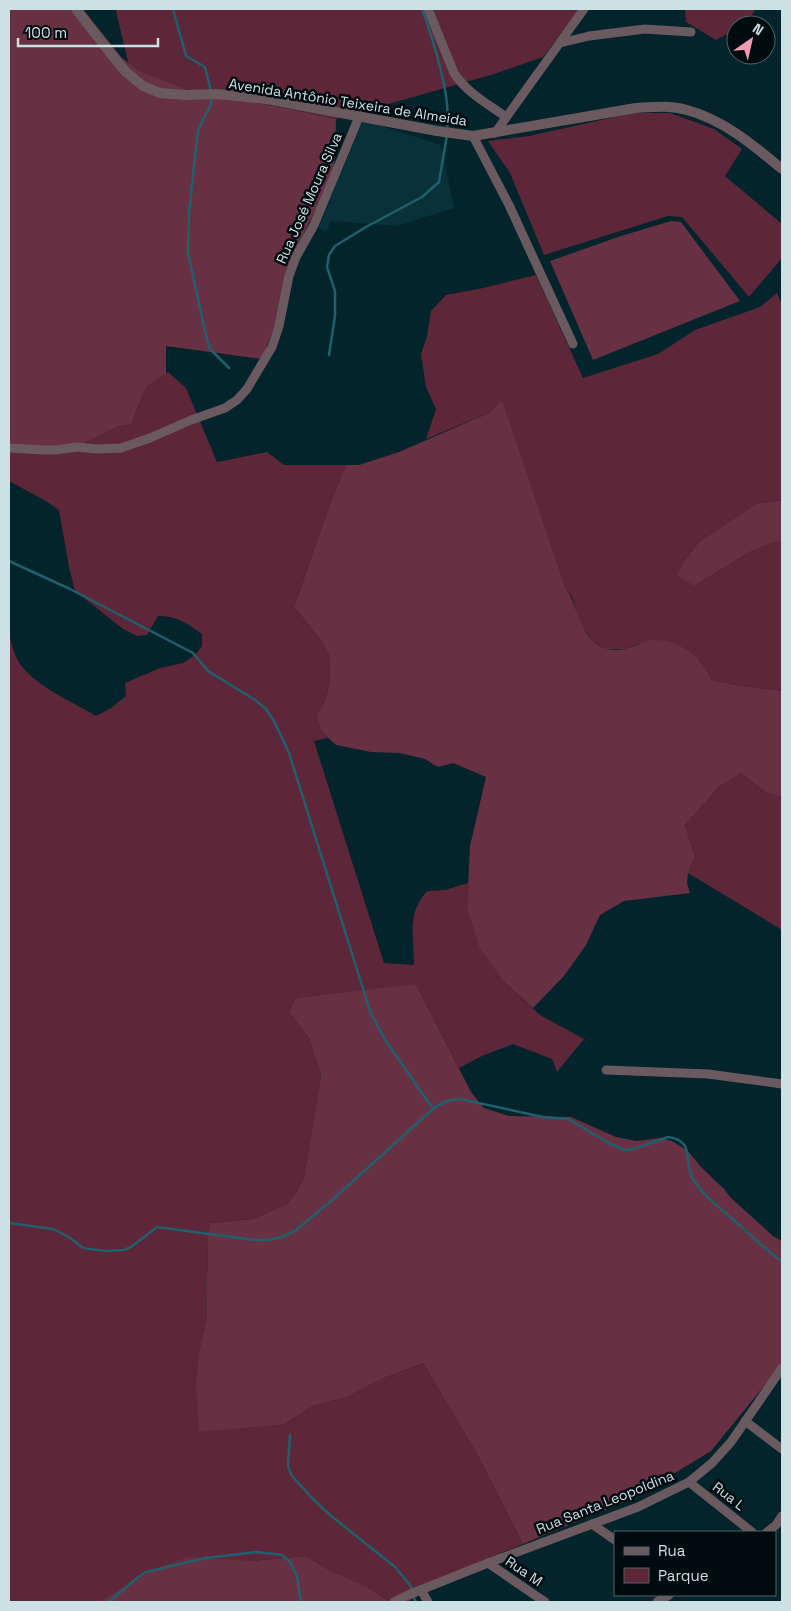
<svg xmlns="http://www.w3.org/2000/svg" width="791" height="1611" font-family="'Space Grotesk',sans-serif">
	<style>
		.built { fill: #083139 }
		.green { fill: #5d2639 }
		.forest { fill: #683043 }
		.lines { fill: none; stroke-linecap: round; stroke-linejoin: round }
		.stream { stroke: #20606d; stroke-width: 2.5 }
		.minor { stroke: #6a5a5f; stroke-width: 9 }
		.tertiary { stroke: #6a5a5f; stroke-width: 10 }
		.labels { text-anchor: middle; stroke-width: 5; stroke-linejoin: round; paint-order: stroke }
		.street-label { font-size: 14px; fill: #cbe1e6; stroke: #000b0f }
	</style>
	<rect width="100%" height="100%" fill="#03242a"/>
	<path class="built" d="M363 120 441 145 454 208 397 226 331 221 326 232 319 227Z"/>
	<g class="green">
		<path d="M117 9H580L543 57 494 74 336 119 295 110 192 91 140 71 128 62 116 11Z"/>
		<path d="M685 9H756L745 24 736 25V29L716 40 686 22Z"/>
		<path d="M633 113H670L714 129 742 149 725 176 782 224V258L749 297 682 217 668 216 544 255 510 173 488 141 529 136Z"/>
		<path d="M536 275 583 378 658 354 695 330 760 307 777 293 782 305V500L756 504 699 542 685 560 694 586 750 552 777 541H782V691L741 686 712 680 700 660 639 643 626 649H604L593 641 581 625 572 597 565 587 502 401 491 412 426 439 436 409 426 387 421 354 427 336 431 311 446 295 483 288Z"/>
		<path d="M168 372 186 388 217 462 267 452 284 465H346L330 504 294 607 322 642 329 655 330 680 325 701 318 715 321 731 328 738 314 741 384 963 414 965C414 935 406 915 427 891L445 890 468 883 467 907 503 981 540 1015 584 1039 557 1072 552 1059 513 1044 482 1056 459 1068 416 984 289 1013 309 1038 321 1076 304 1177 297 1191 287 1204 253 1219 211 1223 207 1235 208 1264 206 1288 207 1318 199 1351 285 1424 313 1406 347 1397 384 1378 423 1363 477 1454 523 1544 479 1562 432 1588 408 1602H390L366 1586 331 1571 306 1556 252 1561 121 1588 99 1602H9V633C11 642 13 651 17 659 30 684 73 702 96 716L111 708 126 696 125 683 160 668 183 663 195 655 202 646V634C188 624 176 615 158 616L147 635 137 636 123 629 75 591 69 567 59 510 46 501 9 481V447L85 443 117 427 132 424 135 414 147 386Z"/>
		<path d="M741 773 766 793 782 797V930L688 873 695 857 685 825 719 787Z"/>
	</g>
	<g class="forest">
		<path d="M9 9H83L122 58 140 71 192 91 295 110 336 119 334 173 292 257 277 319 262 359 166 346V374L147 386 135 414 132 424 117 427 85 443 55 447H9Z"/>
		<path d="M671 221 681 222 740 301 593 360 550 261 621 236Z"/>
		<path d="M502 400 565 587C577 604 578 626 593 641 602 650 613 651 625 649 634 647 642 641 651 640 669 639 687 647 699 660 704 665 708 673 712 680L741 686 782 691V797L766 793 741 773 719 787 685 825 695 857 688 873 687 883 690 893 624 901 600 915 586 945 564 976 533 1008 503 981 479 946 467 907 470 846 486 777 453 763 438 767 425 759 400 753 371 752 336 745 321 731 317 715 325 701 330 680 329 655 322 642 294 607 330 504 346 465H359L399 452 491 412Z"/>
		<path d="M782 500V541H777L750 552 694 586 677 575 685 560 699 542 756 504Z"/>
		<path d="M416 984 471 1092 484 1108 509 1116 571 1117 616 1137 637 1141 661 1138 672 1141 688 1151 702 1168 724 1189 730 1197 773 1236 782 1241V1364L711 1451 634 1498 523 1544 477 1454 423 1363 384 1378 347 1397 313 1406 285 1424 199 1432 196 1385 199 1351 207 1318 206 1288 208 1264 207 1235 211 1223 253 1219 287 1204 297 1191 304 1177 321 1076 309 1038 289 1013 295 1000 298 998Z"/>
		<path d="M306 1556 331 1571 366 1586 390 1602H99L121 1588 155 1569 188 1557 252 1561Z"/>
	</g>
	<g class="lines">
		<g class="stream">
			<path d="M173 9 186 56 205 67 211 91"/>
			<path d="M422 9C433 39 452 98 447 130"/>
			<path d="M211 97V104L198 130 189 212 188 253 205 331 210 349 229 368"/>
			<path d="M329 355 335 316V291L327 267 329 255 335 246 366 227 422 197 439 182 447 135"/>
			<path d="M9 561 70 589 193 653 208 671 255 700 266 709 274 721 289 753 371 1014 386 1041 433 1109"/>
			<path d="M9 1223 53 1229 69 1237 83 1248 105 1251 124 1250 131 1247 157 1227 255 1240H268L282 1237 295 1231 331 1201 433 1109C442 1103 449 1099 460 1099L543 1117 568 1119 607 1142 624 1150 634 1149 668 1137C696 1141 683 1161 693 1179 702 1194 715 1204 728 1215 745 1230 761 1245 778 1259L782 1261"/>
			<path d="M290 1435 288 1467 292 1476 312 1498 330 1515 395 1567 410 1585 412 1590"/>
			<path d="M413 1596 416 1602"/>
			<path d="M109 1602 137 1578 146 1572 206 1558 257 1552 282 1555 290 1562 297 1576 301 1602"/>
		</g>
		<g class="minor">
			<path d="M428 9 454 73C466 92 488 104 506 117"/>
			<path d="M560 43 589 36 645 29 691 32"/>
			<path d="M495 133 584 9"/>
			<path d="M473 136 509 205 573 344"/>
			<path d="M9 448 43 450H56L77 447 97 449 121 448 150 438 191 420 225 408 237 400 247 389 272 347 279 326 289 276 296 257 314 225 359 117"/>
			<path d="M606 1070 708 1074 782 1084"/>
			<path d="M745 1421 782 1449"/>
			<path d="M689 1482 752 1532"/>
			<path d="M592 1524 615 1540"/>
			<path d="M767 1532 776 1525 782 1516"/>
			<path d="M488 1563 545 1602"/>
			<path d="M421 1590 428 1602"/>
			<path d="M394 1602 408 1595 488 1563 638 1507 689 1482 712 1463 731 1442 782 1368"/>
			<path d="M657 1602 669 1595"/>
		</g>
		<path class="tertiary" d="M76 9 111 54 126 72 143 86 160 93 186 95 217 94 267 99 437 131 473 136 636 108C653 107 670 105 687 110 724 120 753 145 782 169"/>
	</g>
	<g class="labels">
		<g class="street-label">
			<text transform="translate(348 102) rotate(9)" y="5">Avenida Antônio Teixeira de Almeida</text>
			<text transform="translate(309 198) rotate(-66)" y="5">Rua José Moura Silva</text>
			<text transform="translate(729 1496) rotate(38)" y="5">Rua L</text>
			<text transform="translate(605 1502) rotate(-22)" y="5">Rua Santa Leopoldina</text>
			<text transform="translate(524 1571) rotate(34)" y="5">Rua M</text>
		</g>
	</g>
	<rect width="791" height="1611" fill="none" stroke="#cbe1e6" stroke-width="20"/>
	<rect x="614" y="1531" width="162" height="65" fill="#000b0f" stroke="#516165"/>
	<rect x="624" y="1547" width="25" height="8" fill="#6a5a5f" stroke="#516165"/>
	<text x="658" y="1556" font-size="15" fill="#cbe1e6">Rua</text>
	<rect x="624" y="1568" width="25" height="15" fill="#5d2639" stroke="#516165"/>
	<text x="658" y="1581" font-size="15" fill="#cbe1e6">Parque</text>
	<g transform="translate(751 40) rotate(34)"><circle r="24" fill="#000b0f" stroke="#516165"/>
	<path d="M0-4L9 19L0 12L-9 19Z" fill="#f09ab4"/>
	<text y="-8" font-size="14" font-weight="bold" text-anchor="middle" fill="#cbe1e6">N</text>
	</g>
	<path d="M18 38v8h140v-8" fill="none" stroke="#cbe1e6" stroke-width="2.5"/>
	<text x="25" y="38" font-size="15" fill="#cbe1e6" stroke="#000b0f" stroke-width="4" paint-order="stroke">100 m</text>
</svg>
